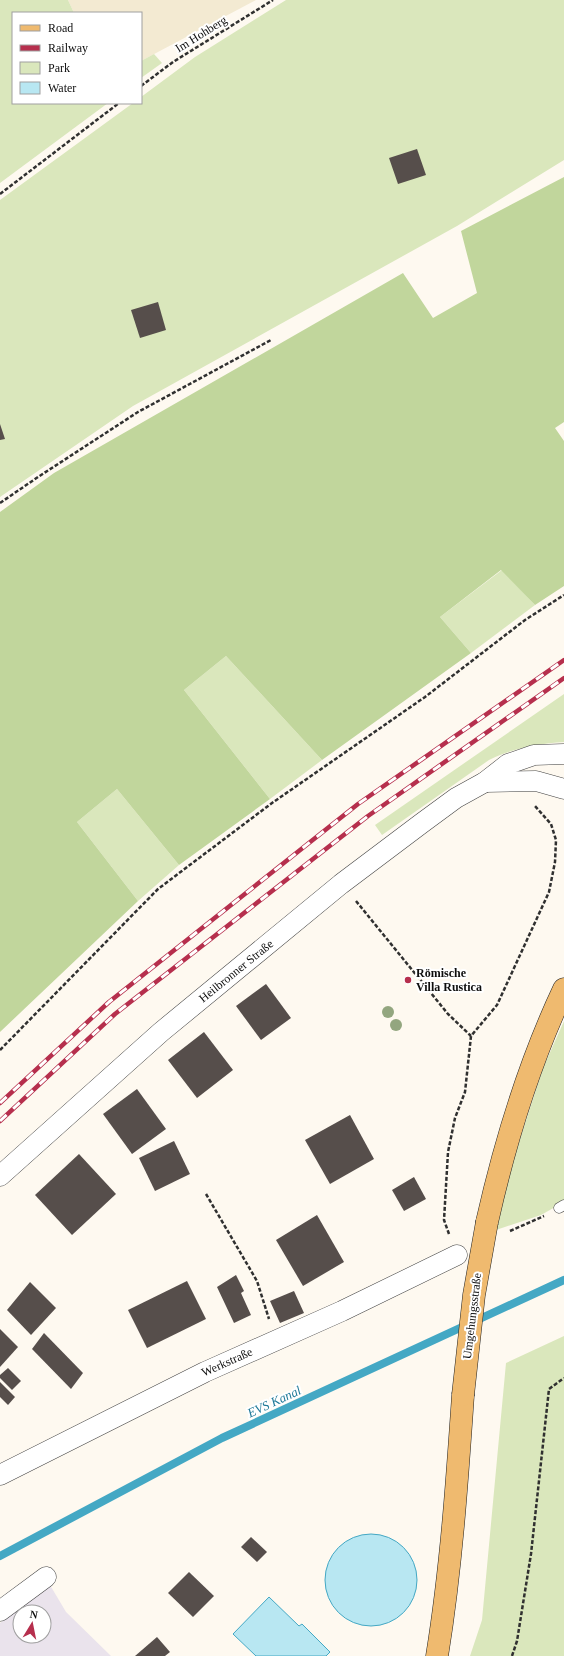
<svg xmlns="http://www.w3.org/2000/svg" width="564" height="1656" font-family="Georgia,serif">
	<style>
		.industrial { fill: #eae3ec; fill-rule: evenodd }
		.farmland { fill: #f3ead2 }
		.green { fill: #dae7bc }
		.forest { fill: #c1d69c }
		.water { fill: #b8e7f2; stroke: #44a8c4 }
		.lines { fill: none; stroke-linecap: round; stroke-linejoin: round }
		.stream { stroke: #44a8c4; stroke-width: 8 }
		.building { fill: #564e4b }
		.lane-casing { stroke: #414141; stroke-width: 11 }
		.street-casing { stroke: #414141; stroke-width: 21 }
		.primary-casing { stroke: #1f1f1f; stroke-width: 23 }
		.path { stroke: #303030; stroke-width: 2.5; stroke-dasharray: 4 2; stroke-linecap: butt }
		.lane { stroke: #fff; stroke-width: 10 }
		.street { stroke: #fff; stroke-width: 20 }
		.primary { stroke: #efba6f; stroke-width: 22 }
		.rail-casing { stroke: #b62f4d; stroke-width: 4.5 }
		.rail { stroke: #fff; stroke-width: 3; stroke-dasharray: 9; stroke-linecap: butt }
		.primary-bridge-casing { stroke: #1f1f1f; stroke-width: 23; stroke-linecap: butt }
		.primary-bridge { stroke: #efba6f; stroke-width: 22 }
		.tree { fill: #93a67f }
		.poi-dot { fill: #b62f4d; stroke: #fff; stroke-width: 1.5 }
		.labels { text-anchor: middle; stroke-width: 4; stroke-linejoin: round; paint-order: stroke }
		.street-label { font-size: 12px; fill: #0e0e0e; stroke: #fff }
		.poi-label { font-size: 12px; font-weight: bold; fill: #0e0e0e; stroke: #fff; text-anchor: start }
		.water-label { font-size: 13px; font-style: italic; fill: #1f7998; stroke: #fff }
	</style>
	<rect width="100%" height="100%" fill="#fef9f0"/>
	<path class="industrial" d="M50 1585 66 1612 111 1656H0V1623ZM20 1612H44V1636H20Z"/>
	<path class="farmland" d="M68 0H256L141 61V13H74Z"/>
	<g class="green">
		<path d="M0 0H68L74 13H13V103H108L0 183Z"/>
		<path d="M286 0H564V160L457 226 133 406 0 497V200L133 103H141V97L195 57Z"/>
		<path d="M154 54 162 63 141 78V61Z"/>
		<path d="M502 570 535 605 471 653 440 617Z"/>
		<path d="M226 656 322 760 270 799 184 690Z"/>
		<path d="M564 694V742C537 744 513 748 489 760L382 835 375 825Z"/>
		<path d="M117 789 179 865 138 901 77 822Z"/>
		<path d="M564 1021V1202L541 1215 490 1232 543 1068Z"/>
		<path d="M564 1336V1656H470L482 1620 506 1363Z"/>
	</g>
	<path class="forest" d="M564 177V422L555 428 564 441V586L535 605 501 570 440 617 471 653 322 760 226 656 184 690 270 799 179 865 117 789 77 822 138 901 0 1032V512L54 473 403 273 433 318 477 293 461 231Z"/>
	<g class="water">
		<circle cx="371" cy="1580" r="46"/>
		<path d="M269 1597 299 1626 302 1624 330 1652 326 1656H256L233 1634Z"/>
	</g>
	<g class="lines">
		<path class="stream" d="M0 1556 222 1438 564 1280"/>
	</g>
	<g class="building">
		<path d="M417 149 426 175 398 184 389 158Z"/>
		<path d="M158 302 166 330 140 338 131 310Z"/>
		<path d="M0 424 5 439 0 440Z"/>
		<path d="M266 984 291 1018 261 1040 236 1006Z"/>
		<path d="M204 1032 233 1070 197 1098 168 1060Z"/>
		<path d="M137 1089 166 1129 132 1154 103 1114Z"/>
		<path d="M350 1115 374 1159 330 1184 305 1140Z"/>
		<path d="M174 1141 190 1174 155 1191 139 1158Z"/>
		<path d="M79 1154 116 1194 72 1235 35 1195Z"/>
		<path d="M414 1177 426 1199 404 1211 392 1190Z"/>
		<path d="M317 1215 344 1262 303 1286 276 1240Z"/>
		<path d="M236 1275 244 1291 241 1293 251 1315 234 1323 217 1287Z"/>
		<path d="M187 1281 206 1319 147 1348 128 1310Z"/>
		<path d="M30 1282 56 1308 31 1335 7 1310Z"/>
		<path d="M294 1291 304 1313 280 1323 270 1301Z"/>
		<path d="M0 1329 18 1347 0 1367Z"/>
		<path d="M44 1333 83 1373 71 1389 32 1349Z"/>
		<path d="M8 1368 21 1381 12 1390 0 1378V1375Z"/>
		<path d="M0 1382 15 1397 8 1405 0 1397Z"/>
		<path d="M251 1537 267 1552 257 1562 241 1547Z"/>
		<path d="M189 1572 214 1596 193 1617 168 1593Z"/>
		<path d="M157 1637 170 1652 165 1656H135Z"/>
	</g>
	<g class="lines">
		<defs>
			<path id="lane" d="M559 1208 564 1205"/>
			<g id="street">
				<path d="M485 782 536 781 564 789"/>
				<path d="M0 1176 161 1032 341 884 422 823 456 798 485 782 508 764 534 755 564 754"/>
				<path d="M0 1475 205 1372 342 1311 457 1255"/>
				<path d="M0 1611 46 1577"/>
			</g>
			<g id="primary">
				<path d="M487 1222C505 1142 529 1063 564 989"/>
				<path d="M437 1656C451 1570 457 1483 463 1395"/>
			</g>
		</defs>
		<use href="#lane" class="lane-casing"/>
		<use href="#street" class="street-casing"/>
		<use href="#primary" class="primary-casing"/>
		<g class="path">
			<path d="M141 86 173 62 273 0"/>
			<path d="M0 194 119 103"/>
			<path d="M0 503 38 477 138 412 271 340"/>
			<path d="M356 901 448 1014 471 1036"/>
			<path d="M0 1050 158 889 272 803 425 697 525 620 564 595"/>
			<path d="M206 1194 257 1281 269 1319"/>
			<path d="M510 1231 544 1216"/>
			<path d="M449 1234 444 1220 448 1152 455 1118 465 1092 471 1036 497 1005 549 892 555 862 556 840 551 824 534 805"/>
			<path d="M512 1656 517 1641 531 1554 549 1389 564 1378"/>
		</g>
		<use href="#lane" class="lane"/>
		<use href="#street" class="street"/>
		<use href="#primary" class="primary"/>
		<defs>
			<g id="rail">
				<path d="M0 1103 109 1002 358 804 564 660"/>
				<path d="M0 1121 115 1014 368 816 564 678"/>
			</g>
		</defs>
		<use href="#rail" class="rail-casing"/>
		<use href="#rail" class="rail"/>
		<defs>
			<path id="primary-bridge" d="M463 1395 474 1295 487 1222"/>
		</defs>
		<use href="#primary-bridge" class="primary-bridge-casing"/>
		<use href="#primary-bridge" class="primary-bridge"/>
	</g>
	<g class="tree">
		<circle cx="388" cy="1012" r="6"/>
		<circle cx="396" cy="1025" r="6"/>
	</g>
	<circle class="poi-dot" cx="408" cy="980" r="4"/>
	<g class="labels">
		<g class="street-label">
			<text transform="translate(201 34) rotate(-32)" y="4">Im Hohberg</text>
			<text transform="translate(236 971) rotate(-39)" y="4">Heilbronner Straße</text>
			<text transform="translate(472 1316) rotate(-83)" y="4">Umgehungsstraße</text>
			<text transform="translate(227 1362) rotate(-24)" y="4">Werkstraße</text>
		</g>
		<g class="poi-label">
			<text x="416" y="977">Römische<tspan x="416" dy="14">Villa Rustica</tspan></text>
		</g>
		<g class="water-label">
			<text transform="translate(274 1401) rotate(-25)" y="5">EVS Kanal</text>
		</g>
	</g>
	<rect x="12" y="12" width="130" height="92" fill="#ffffff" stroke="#9f9f9f"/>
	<rect x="20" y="25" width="20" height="6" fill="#efba6f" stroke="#9f9f9f"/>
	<text x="48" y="32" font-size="12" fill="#0e0e0e">Road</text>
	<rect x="20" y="45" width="20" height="6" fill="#b62f4d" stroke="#9f9f9f"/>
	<text x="48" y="52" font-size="12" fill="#0e0e0e">Railway</text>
	<rect x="20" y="62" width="20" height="12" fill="#dae7bc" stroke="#9f9f9f"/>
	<text x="48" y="72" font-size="12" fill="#0e0e0e">Park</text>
	<rect x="20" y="82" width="20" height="12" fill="#b8e7f2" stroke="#9f9f9f"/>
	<text x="48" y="92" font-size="12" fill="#0e0e0e">Water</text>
	<g transform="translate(32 1624) rotate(10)"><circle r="19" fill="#ffffff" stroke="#9f9f9f"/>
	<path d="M0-3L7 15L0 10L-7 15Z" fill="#b62f4d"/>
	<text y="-6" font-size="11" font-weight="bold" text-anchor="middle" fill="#0e0e0e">N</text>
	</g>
</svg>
